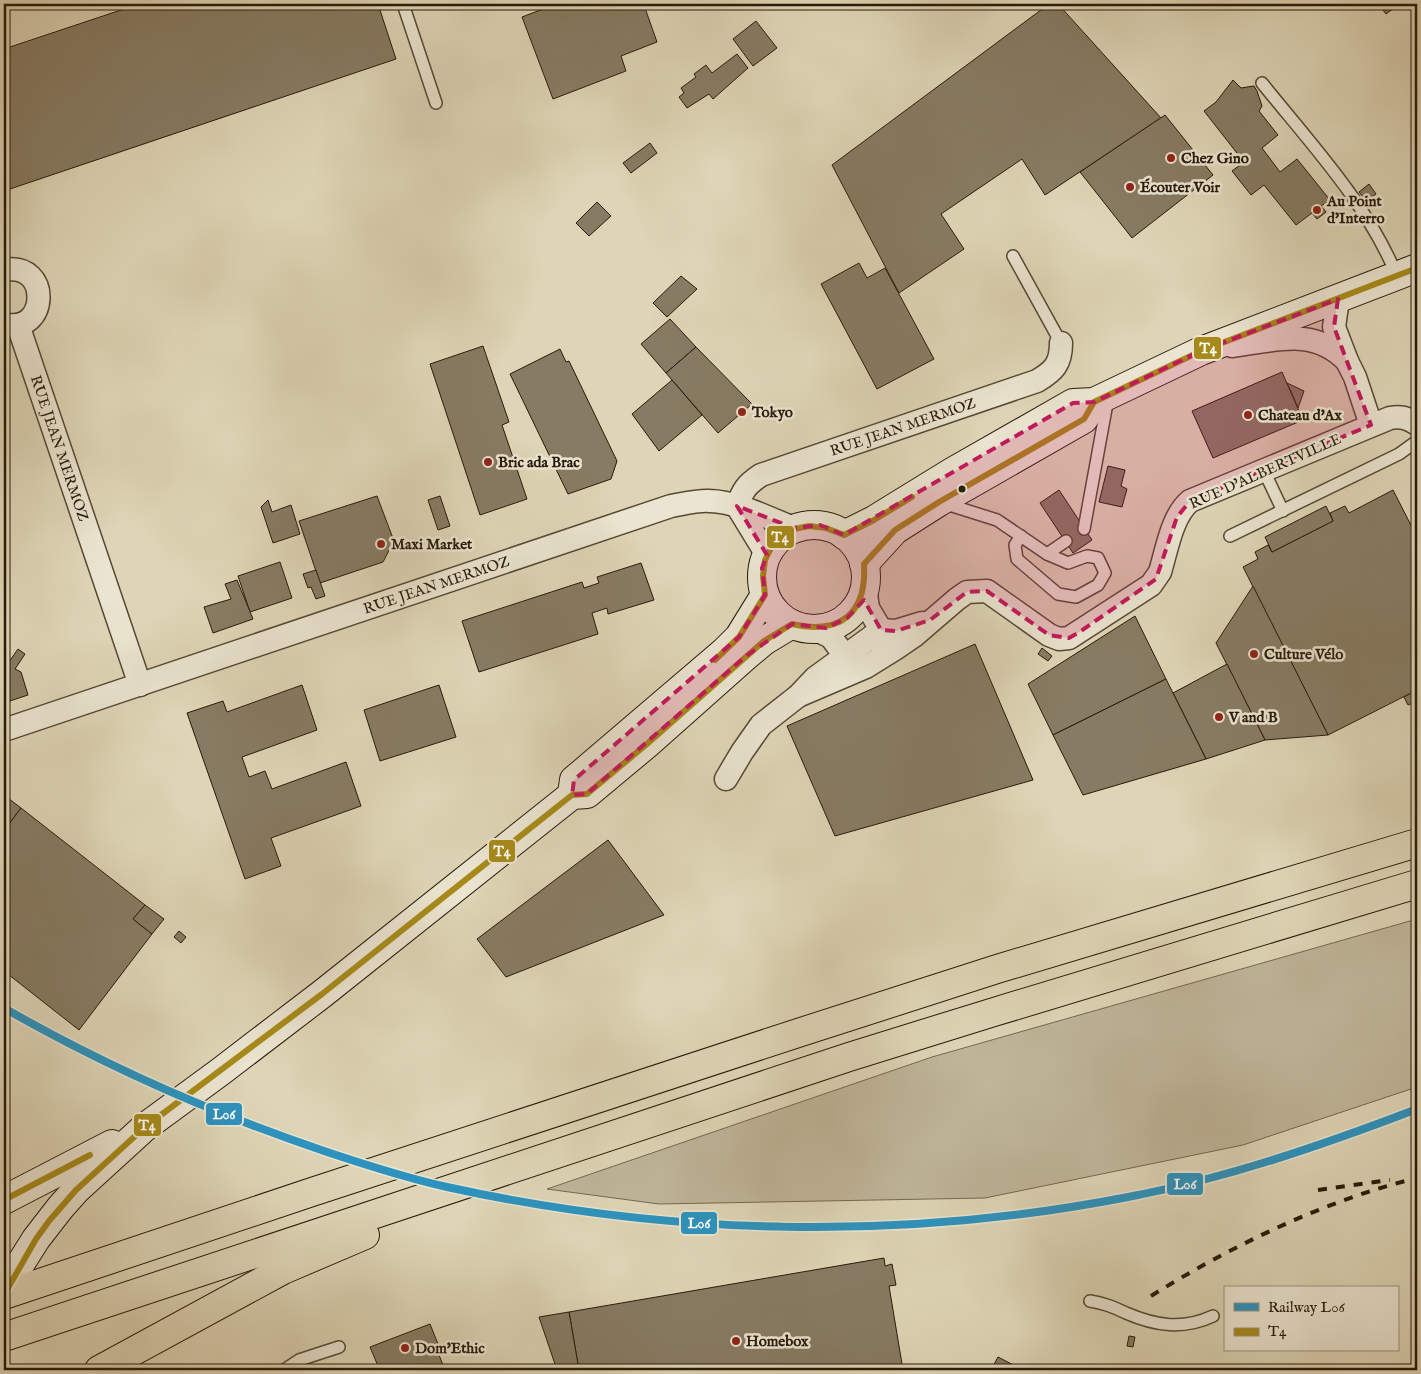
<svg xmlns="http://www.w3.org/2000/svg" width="1421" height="1374" font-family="'IM FELL English',serif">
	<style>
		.green { fill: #bfb599; stroke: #746851 }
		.building { fill: #877b63; stroke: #281a09 }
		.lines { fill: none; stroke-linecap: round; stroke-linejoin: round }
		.service-casing { stroke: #564934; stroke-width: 14 }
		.minor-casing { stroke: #564934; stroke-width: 25 }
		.secondary-casing { stroke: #281a09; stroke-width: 30 }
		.motorway-casing { stroke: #281a09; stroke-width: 30 }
		.service { stroke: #eae4d0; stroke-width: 11 }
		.minor { stroke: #eae4d0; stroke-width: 22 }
		.secondary { stroke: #eae4d0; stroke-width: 28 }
		.motorway { stroke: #ded5b6; stroke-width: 28 }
		.rail { stroke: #281a09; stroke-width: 4; stroke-dasharray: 9 9; stroke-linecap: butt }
		.bus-1-casing { stroke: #eae4d0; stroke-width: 10 }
		.bus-1 { stroke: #a78a1a; stroke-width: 6 }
		.rail-1-casing { stroke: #eae4d0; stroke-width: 11 }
		.rail-1 { stroke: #2d93be; stroke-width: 8 }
		.marked { fill: #c2185b; fill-opacity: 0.2; stroke: #c2185b; stroke-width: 4; stroke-dasharray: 10 6; stroke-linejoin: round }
		.poi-dot { fill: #8f2418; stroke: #eae4d0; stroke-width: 2 }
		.bus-dot { fill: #281a09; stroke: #eae4d0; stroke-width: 2 }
		.labels { text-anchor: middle; stroke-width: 5; stroke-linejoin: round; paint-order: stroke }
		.poi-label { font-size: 15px; font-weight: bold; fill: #281a09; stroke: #eae4d0; text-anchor: start }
		.street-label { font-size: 15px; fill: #281a09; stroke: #eae4d0 }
		.line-badge { stroke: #eae4d0; stroke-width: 2 }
		.badge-label { font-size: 14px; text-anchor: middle; font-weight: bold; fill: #fff }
	</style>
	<rect width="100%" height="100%" fill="#ded5b6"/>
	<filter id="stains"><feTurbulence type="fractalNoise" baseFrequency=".004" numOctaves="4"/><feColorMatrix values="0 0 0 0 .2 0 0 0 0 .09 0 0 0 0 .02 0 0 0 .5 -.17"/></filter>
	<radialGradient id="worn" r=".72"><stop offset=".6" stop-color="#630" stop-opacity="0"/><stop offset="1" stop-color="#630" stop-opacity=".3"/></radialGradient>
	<path class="green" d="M1417 919V1087L1243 1145 985 1198 659 1204 547 1189 932 1057Z"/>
	<g class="building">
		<path d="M139 4H378L396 59 4 191V49Z"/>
		<path d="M556 4H657L645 8 657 42 621 56 626 71 553 99 522 17Z"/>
		<path d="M1049 4H1058L1161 118 1045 195 1022 159 941 214 964 249 899 293 832 165Z"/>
		<path d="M1382 4H1399L1386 14 1380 6Z"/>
		<path d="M756 21 777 48 753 66 733 39Z"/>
		<path d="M737 54 748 68 713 99 709 94 687 108 679 97 684 93 681 88 696 77 694 74 706 65 712 73Z"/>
		<path d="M1233 80 1241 88 1254 86 1257 91 1262 106 1259 111 1278 135 1262 148 1280 172 1297 159 1330 200 1321 206 1326 212 1317 219 1312 213 1296 225 1264 185 1251 195 1232 171 1244 162 1204 111 1216 102Z"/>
		<path d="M1165 115 1213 175 1132 238 1080 172Z"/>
		<path d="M650 143 657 153 631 173 623 163Z"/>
		<path d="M1369 184 1376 194 1366 201 1359 192Z"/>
		<path d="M597 202 611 216 589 236 576 223Z"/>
		<path d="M859 263 867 278 885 268 934 359 877 389 821 284Z"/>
		<path d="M681 276 697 289 667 317 653 303Z"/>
		<path d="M670 319 696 347 666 373 641 344Z"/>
		<path d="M483 346 509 422 502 425 527 499 480 515 430 364Z"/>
		<path d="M696 347 752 404 718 433 666 373Z"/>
		<path d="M560 349 566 362 569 361 617 461 611 479 568 494 510 374Z"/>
		<path d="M1282 372 1303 420 1213 458 1192 411Z"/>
		<path d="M672 380 702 415 659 451 632 414Z"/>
		<path d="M1287 383 1304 391 1298 408 1293 396Z"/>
		<path d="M1108 466 1125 470 1121 486 1127 489 1122 507 1099 502Z"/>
		<path d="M1059 490 1092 540 1073 553 1040 503Z"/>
		<path d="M1393 490 1417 537V690L1328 735 1243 567 1258 559 1255 552 1268 545 1272 552 1333 521 1330 513 1345 506 1349 513Z"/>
		<path d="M377 496 394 541 383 562 320 583 299 521Z"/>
		<path d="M440 496 450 526 438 530 428 500Z"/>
		<path d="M268 500 272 512 291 505 300 534 273 543 261 507Z"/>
		<path d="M1326 506 1333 521 1272 552 1265 537Z"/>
		<path d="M280 562 292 598 250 612 238 576Z"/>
		<path d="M641 563 654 600 608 614 607 608 592 613 598 634 479 672 462 621 582 582 584 588 599 583 597 577Z"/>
		<path d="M316 570 325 596 316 599 311 587 308 588 303 574Z"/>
		<path d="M237 580 253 619 213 633 204 607 231 599 225 584Z"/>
		<path d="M1253 586 1328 735 1265 740 1216 643Z"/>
		<path d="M1135 616 1166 679 1053 735 1028 684Z"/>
		<path d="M975 644 1033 780 835 836 787 726Z"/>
		<path d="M1042 648 1052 656 1048 661 1038 654Z"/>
		<path d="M18 649 25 654 15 669 21 672 28 695 4 703V669Z"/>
		<path d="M1227 664 1265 740 1206 759 1173 693Z"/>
		<path d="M1166 679 1206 759 1083 795 1053 735Z"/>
		<path d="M302 685 317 730 242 757 249 777 265 771 272 789 346 762 361 806 271 838 281 866 245 879 187 713 223 701 227 712Z"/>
		<path d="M439 685 456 737 380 761 364 710Z"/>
		<path d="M1417 690V701L1408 705 1404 697Z"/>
		<path d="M4 795 21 808 9 824 4 819Z"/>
		<path d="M21 808 145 905 133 919 152 934 79 1030 4 971V819L9 824Z"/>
		<path d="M608 840 664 915 506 977 477 939Z"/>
		<path d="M145 905 164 919 152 934 133 919Z"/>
		<path d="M179 931 186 937 181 943 174 937Z"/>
		<path d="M884 1258 885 1266 892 1264 896 1285 889 1286 903 1370H579L569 1312Z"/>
		<path d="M569 1312 579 1370H557L539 1317Z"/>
		<path d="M430 1324 440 1349 437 1350 445 1370H365L378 1366 370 1347Z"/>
		<path d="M1129 1336 1135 1337 1133 1347 1127 1346Z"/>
		<path d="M998 1357 1023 1370H991Z"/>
	</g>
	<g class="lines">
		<defs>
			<g id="service">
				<path d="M403 4 436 103"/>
				<path d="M1262 83C1311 144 1367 203 1397 276"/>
				<path d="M1013 256 1061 343"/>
				<path d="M1264 471 1283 511"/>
				<path d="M943 503 997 520 1047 554 1066 541"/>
				<path d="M1084 529 1108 398"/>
				<path d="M1021 536 1015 545 1017 559 1058 594 1076 597 1098 585 1105 573 1098 558 1087 556 1068 563 1047 554"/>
				<path d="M1230 536 1399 454 1417 441"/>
				<path d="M1090 1301C1104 1303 1113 1307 1126 1313 1156 1326 1183 1330 1213 1316"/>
				<path d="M284 1370 299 1360 339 1347"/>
			</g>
			<g id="minor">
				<path d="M4 270C52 261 48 336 4 324"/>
				<path d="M1338 299 1334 327 1347 361 1355 377 1371 425"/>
				<path id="s1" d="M18 325 140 685"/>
				<path d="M1232 346C1274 341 1313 326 1347 361"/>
				<path id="s2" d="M737 506C743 490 746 485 761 475L1037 381C1054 371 1061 364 1061 343"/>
				<path d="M737 506 767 555"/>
				<path d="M865 587 868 608 881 630V644"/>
				<path d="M814 629 831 637 845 656 858 663"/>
				<path d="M798 696 866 667 895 649 914 636 957 599 967 592 987 591 1049 635 1059 639 1069 638 1151 585 1160 572C1167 549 1172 516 1190 501L1390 418C1401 416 1408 418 1417 424"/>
				<path id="s3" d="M4 730 671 506C683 504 697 500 710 501 739 502 767 518 794 528"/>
				<path d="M726 779 742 752 761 725 798 696 815 678 881 630 896 631 922 623"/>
			</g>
			<g id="secondary">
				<circle cx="814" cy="577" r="52"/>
				<path d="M844 535 874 520 952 472 1073 403 1094 402 1201 351 1417 268"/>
				<path d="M864 564 895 530 939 502 1084 419 1094 402"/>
				<path d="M572 794 574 780 724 652 739 637 765 595"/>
				<path d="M4 1200 112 1144"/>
				<path d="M19 1266 36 1239 60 1208 76 1190 145 1127 220 1072 322 994 572 795 587 794 647 744 746 656 764 641 792 624"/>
			</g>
			<g id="motorway">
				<path d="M4 1295 312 1192 798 1033 997 969 1417 843"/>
				<path d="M4 1337 849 1057 994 1012 1417 884"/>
				<path d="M99 1370 283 1270 365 1235"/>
			</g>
		</defs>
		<use href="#service" class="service-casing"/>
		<use href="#minor" class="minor-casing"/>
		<use href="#secondary" class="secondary-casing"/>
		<use href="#motorway" class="motorway-casing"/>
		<use href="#service" class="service"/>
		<use href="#minor" class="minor"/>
		<use href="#secondary" class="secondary"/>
		<use href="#motorway" class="motorway"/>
		<g class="rail">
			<path d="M1318 1190 1390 1180"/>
			<path d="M1151 1296C1231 1246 1326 1200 1417 1178"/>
		</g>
		<defs>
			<g id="bus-1">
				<path d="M715 660 739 637 765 595 763 576 765 560 772 546 782 535 794 529 809 526 826 528 844 535 874 520 912 497"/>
				<path d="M4 1200 90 1155"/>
				<path d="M4 1295 36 1239 49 1221 76 1190 145 1127 322 994 572 795 587 794 647 744 764 641 792 624C840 635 867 614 864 564L895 530 939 502 1084 419 1094 402 1201 351 1417 268"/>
			</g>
		</defs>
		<use href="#bus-1" class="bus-1-casing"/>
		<use href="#bus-1" class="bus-1"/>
		<defs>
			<path id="rail-1" d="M4 1008C107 1067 214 1114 327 1152 366 1165 406 1178 447 1187 671 1236 903 1241 1128 1197 1227 1178 1323 1145 1417 1109"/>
		</defs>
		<use href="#rail-1" class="rail-1-casing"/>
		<use href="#rail-1" class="rail-1"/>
	</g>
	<path class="marked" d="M1338 299 1334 327 1371 425 1190 501 1177 517 1156 579 1078 633 1069 638 1049 635 987 591 967 592 930 620 896 631 881 630 864 600 847 618 826 628 792 624 746 656 587 794 572 795 574 780 739 637 765 595 762 568 767 555 737 506 794 528 820 525 844 535 1073 403 1094 402 1201 351Z"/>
	<g class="poi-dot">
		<circle cx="1171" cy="158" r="5"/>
		<circle cx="1130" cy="187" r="5"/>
		<circle cx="1317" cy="210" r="5"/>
		<circle cx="742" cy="412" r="5"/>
		<circle cx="1248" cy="415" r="5"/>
		<circle cx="488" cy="462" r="5"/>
		<circle cx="381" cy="544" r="5"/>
		<circle cx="1254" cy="654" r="5"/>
		<circle cx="1219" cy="717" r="5"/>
		<circle cx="736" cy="1341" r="5"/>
		<circle cx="405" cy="1348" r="5"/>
	</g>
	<circle class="bus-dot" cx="962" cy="489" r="4.5"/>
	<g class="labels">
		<g class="poi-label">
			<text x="1181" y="163">Chez Gino</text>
			<text x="1140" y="192">Écouter Voir</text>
			<text x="1327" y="206">Au Point<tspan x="1327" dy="17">d'Interro</tspan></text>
			<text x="752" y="417">Tokyo</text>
			<text x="1258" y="420">Chateau d'Ax</text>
			<text x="498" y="467">Bric ada Brac</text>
			<text x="391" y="549">Maxi Market</text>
			<text x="1264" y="659">Culture Vélo</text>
			<text x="1229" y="722">V and B</text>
			<text x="746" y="1346">Homebox</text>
			<text x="415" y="1353">Dom'Ethic</text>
		</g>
		<g class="street-label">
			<text dy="5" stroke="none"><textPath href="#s2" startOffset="190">RUE JEAN MERMOZ</textPath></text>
			<text dy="5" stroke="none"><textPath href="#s1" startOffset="130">RUE JEAN MERMOZ</textPath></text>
			<text transform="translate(1265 471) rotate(-24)" y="5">RUE D'ALBERTVILLE</text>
			<text dy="5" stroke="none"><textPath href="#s3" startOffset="456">RUE JEAN MERMOZ</textPath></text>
		</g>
	</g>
	<g class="line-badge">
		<rect x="1193" y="336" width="29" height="24" rx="5" fill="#a78a1a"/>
		<rect x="766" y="525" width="29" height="24" rx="5" fill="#a78a1a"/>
		<rect x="488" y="839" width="28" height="24" rx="5" fill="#a78a1a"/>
		<rect x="205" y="1102" width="38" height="24" rx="5" fill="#2d93be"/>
		<rect x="133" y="1113" width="29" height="24" rx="5" fill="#a78a1a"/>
		<rect x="1166" y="1172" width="38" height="24" rx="5" fill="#2d93be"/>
		<rect x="680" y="1211" width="38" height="24" rx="5" fill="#2d93be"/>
	</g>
	<g class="badge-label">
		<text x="1208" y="353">T4</text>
		<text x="780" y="542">T4</text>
		<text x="502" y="856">T4</text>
		<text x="224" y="1119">L06</text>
		<text x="147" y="1130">T4</text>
		<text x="1185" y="1189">L06</text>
		<text x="699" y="1228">L06</text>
	</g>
	<rect width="1421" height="1374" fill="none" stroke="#ded5b6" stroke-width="20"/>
	<rect x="5" y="5" width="1411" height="1364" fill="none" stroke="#281a09" stroke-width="2.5"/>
	<rect x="10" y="10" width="1401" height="1354" fill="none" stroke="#281a09"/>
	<rect x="1224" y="1286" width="175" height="65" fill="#eae4d0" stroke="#9c9380"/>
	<rect x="1234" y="1303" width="25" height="8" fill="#2d93be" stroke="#9c9380"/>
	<text x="1268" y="1312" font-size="15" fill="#281a09">Railway L06</text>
	<rect x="1234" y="1328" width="25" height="8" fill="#a78a1a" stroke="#9c9380"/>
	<text x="1268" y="1336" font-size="15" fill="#281a09">T4</text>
	<rect width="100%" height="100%" filter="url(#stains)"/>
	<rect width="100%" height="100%" fill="url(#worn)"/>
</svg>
